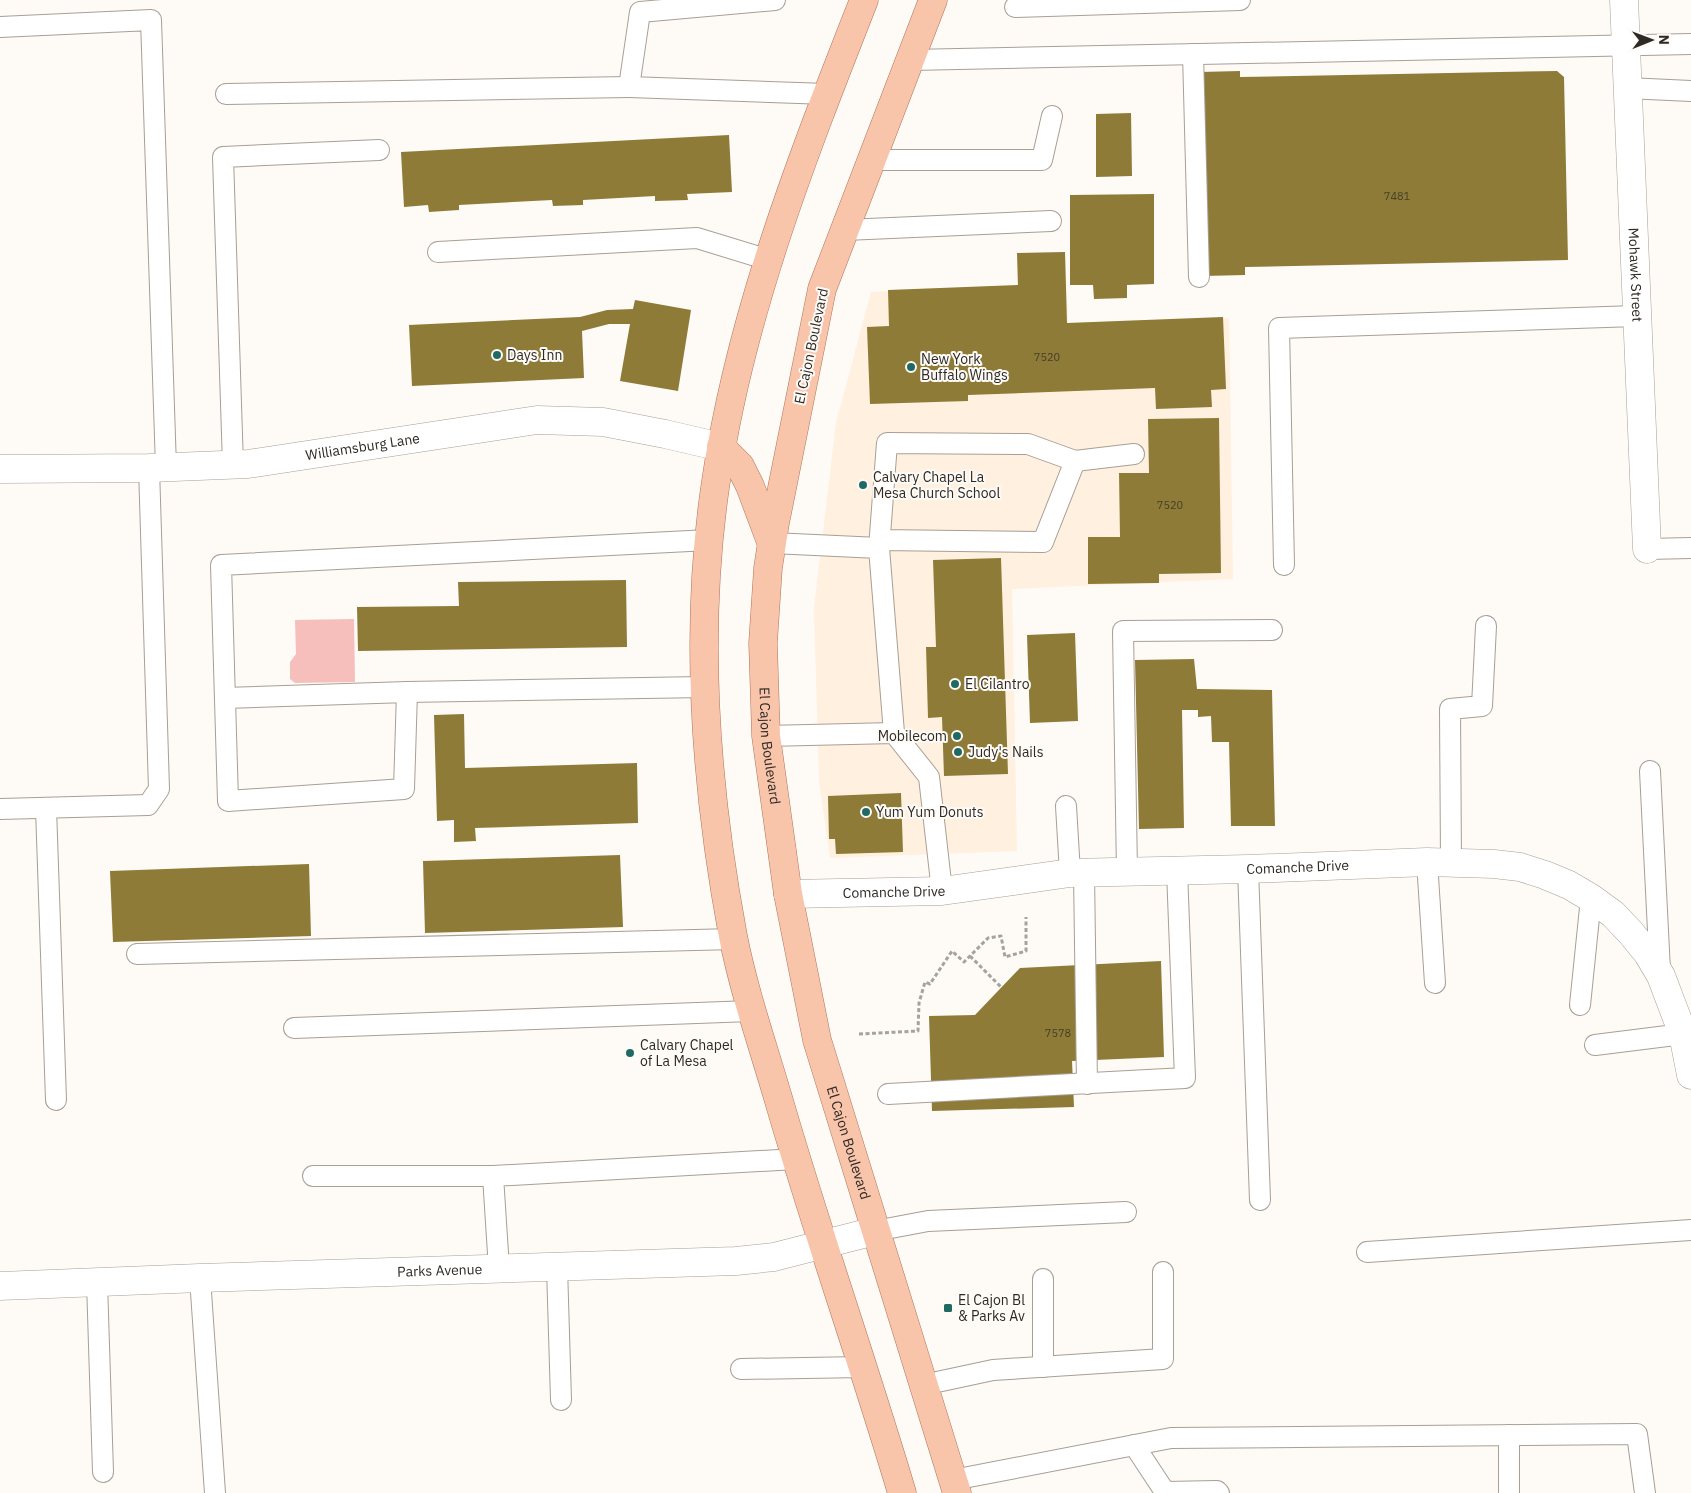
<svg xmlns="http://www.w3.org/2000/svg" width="1691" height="1493" font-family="'IBM Plex Sans',sans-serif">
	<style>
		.built { fill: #fff0df }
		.green { fill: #f6bfbb }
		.building { fill: #8e7b37 }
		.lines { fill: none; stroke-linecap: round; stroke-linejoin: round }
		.service-casing { stroke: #a89f95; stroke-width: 22 }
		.minor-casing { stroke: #a89f95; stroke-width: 29 }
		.tertiary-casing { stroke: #a89f95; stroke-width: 29 }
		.primary-casing { stroke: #ae7457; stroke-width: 29 }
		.path { stroke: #a6a29e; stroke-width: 3; stroke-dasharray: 4 2.5; stroke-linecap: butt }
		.service { stroke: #fff; stroke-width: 20 }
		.minor { stroke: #fff; stroke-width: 28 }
		.tertiary { stroke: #fff; stroke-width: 28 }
		.primary { stroke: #f8c4aa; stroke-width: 28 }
		.poi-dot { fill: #206a64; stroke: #fefaf6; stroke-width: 2 }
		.labels { text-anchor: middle; stroke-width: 4; stroke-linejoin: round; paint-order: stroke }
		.number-label { font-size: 11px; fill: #453e2a }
		.street-label { font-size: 14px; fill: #2d2925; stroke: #fefaf6 }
		.poi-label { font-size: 14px; fill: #2d2925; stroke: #fefaf6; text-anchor: start }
	</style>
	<rect width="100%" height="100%" fill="#fefaf6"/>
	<path class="built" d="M1065 252 1068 323 1229 318 1233 579 1012 589 1017 851 830 858 819 781 814 608 836 423 871 292 1017 285V253L1060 254Z"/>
	<path class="green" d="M354 619 355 682 295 683 290 679V662L296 654 295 620Z"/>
	<g class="building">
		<path d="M1240 71V77L1557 71 1564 77 1568 260 1245 267V275L1204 276 1200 72Z"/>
		<path d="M1131 113 1132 176 1096 177V114Z"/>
		<path d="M729 135 732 192 687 194 688 200 655 201V196L583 200V205L553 206 552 200 459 205V210L429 212 428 205 404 207 401 152Z"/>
		<path d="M1154 194V284L1127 285V298L1094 299 1093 285H1070V195Z"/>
		<path d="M1065 252 1067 323 1223 317 1226 389 1211 390 1212 407 1156 409 1155 388 968 395V401L870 404 867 327 889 326 888 290 1018 285 1017 253Z"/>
		<path d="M635 300 691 310 678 391 620 381 630 324H609L582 331 584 378 412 386 409 325 580 317 607 310 633 309Z"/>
		<path d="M1219 418 1221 573 1159 574V583L1088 584V537H1120L1119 473H1149L1148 419Z"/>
		<path d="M1001 558 1008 774 944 776 942 717 928 718 926 647H936L933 560Z"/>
		<path d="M626 580 627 647 358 651 357 607 459 606 458 582Z"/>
		<path d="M1075 633 1078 721 1030 723 1027 635Z"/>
		<path d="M1194 659 1197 689 1272 690 1275 826H1231L1229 742H1212L1211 716 1198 717V710H1182L1184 828 1139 829 1135 660Z"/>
		<path d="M464 714 465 768 637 763 638 823 475 828 476 841 454 842V820L437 821 434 715Z"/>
		<path d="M901 793 903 852 836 854 835 839H829L828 796Z"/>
		<path d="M620 855 623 927 425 933 423 861Z"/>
		<path d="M309 864 311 936 113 942 110 871Z"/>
		<path d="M1161 961 1164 1057 1072 1061 1074 1107 932 1111 929 1016 975 1015 1020 968Z"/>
	</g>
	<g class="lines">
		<defs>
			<g id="service">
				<path d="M775 0 640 12 629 87 827 94"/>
				<path d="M1015 7 1240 0"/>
				<path d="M0 27 151 20 166 467"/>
				<path d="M1193 54 1199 277"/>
				<path d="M911 60 1691 44"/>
				<path d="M1627 88 1691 91"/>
				<path d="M226 94 629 87"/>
				<path d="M873 160H1042L1052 116"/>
				<path d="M845 230 1051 221"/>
				<path d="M438 252 697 238 769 260"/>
				<path d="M1075 461 1134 454"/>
				<path d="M233 465 223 157 379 150"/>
				<path d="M772 543 879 548 894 733"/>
				<path d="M879 548 887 443 1028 444 1075 461 1043 542 880 540"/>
				<path d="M1647 549 1691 548"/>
				<path d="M1284 565 1279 328 1636 316"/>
				<path d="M407 692 704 687"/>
				<path d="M225 698 407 692 404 789 228 801 221 565 709 540"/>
				<path d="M766 736 894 733 929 777 942 891"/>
				<path d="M1650 771 1660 971"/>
				<path d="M1066 806 1070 873"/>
				<path d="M46 808 56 1100"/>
				<path d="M0 809 148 805 159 789 149 468"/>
				<path d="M1427 862 1435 983"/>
				<path d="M1451 863 1450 709 1482 706 1486 626"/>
				<path d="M1248 869 1260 1200"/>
				<path d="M1127 872 1123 631 1272 630"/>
				<path d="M1084 873 1087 1084"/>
				<path d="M137 954 734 939"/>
				<path d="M1580 1005 1591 898"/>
				<path d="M294 1028 751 1011"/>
				<path d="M1595 1045 1683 1034"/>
				<path d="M888 1094 1185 1078 1177 871"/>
				<path d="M313 1176H493"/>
				<path d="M875 1231 928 1221 1126 1212"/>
				<path d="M1367 1252 1691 1230"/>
				<path d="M557 1267 561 1400"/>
				<path d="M499 1269 493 1176 796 1159"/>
				<path d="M200 1278 215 1493"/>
				<path d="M1043 1279V1367"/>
				<path d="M97 1282 103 1472"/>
				<path d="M741 1369 863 1367"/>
				<path d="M923 1385 993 1370 1163 1359V1272"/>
				<path d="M1509 1435V1493"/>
				<path d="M1134 1445 1165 1492 1217 1491 1219 1493"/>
				<path d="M953 1480 1171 1438 1637 1434 1645 1493"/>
			</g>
			<g id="minor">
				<path id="s1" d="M1624 0 1647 549"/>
				<path id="s2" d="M0 469 149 468 248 464 537 420 603 422 665 434 721 447"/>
			</g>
			<g id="tertiary">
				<path id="s3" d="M788 894 942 891 1070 873 1248 869 1427 862 1494 864 1520 867 1545 875 1569 885 1591 898 1613 914 1631 933 1648 954 1661 976 1683 1034 1691 1075"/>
				<path id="s4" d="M0 1286 200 1278 736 1261 774 1257 875 1231"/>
			</g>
			<g id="primary">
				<path d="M864 0C803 155 740 315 716 481 693 632 705 786 733 936 744 992 763 1046 779 1101 817 1232 863 1362 902 1493"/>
				<path id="s5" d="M933 0 822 289 775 523 768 568 763 643 766 736 788 894 817 1040 957 1493"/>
				<path d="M721 447 740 466 750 486 771 542"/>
			</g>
		</defs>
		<use href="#service" class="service-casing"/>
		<use href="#minor" class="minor-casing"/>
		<use href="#tertiary" class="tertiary-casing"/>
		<use href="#primary" class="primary-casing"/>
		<g class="path">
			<path d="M970 956 1001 987"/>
			<path d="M859 1034 918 1031 919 1003 925 982 930 984 952 951 964 962 988 938 1001 936 1005 957 1026 951V917"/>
		</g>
		<use href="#service" class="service"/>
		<use href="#minor" class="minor"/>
		<use href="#tertiary" class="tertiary"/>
		<use href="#primary" class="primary"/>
	</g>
	<g class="poi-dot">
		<circle cx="497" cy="355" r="5"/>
		<circle cx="911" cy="367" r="5"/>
		<circle cx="863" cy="485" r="5"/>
		<circle cx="955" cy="684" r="5"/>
		<circle cx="957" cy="736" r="5"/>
		<circle cx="958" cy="752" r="5"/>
		<circle cx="866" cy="812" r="5"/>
		<circle cx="630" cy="1053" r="5"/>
		<rect x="943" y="1303" width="10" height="10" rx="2.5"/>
	</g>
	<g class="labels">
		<g class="number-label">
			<text x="1397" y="200">7481</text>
			<text x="1047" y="361">7520</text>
			<text x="1170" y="509">7520</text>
			<text x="1058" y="1037">7578</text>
		</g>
		<g class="street-label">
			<text dy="5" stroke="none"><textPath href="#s1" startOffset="275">Mohawk Street</textPath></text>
			<text transform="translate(811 346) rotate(-78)" y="5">El Cajon Boulevard</text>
			<text dy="5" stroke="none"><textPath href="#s2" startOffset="364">Williamsburg Lane</textPath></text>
			<text dy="5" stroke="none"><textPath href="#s5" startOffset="772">El Cajon Boulevard</textPath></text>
			<text dy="5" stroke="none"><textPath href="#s3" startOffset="511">Comanche Drive</textPath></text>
			<text dy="5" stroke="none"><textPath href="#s3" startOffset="106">Comanche Drive</textPath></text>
			<text dy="5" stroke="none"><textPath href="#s5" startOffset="1178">El Cajon Boulevard</textPath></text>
			<text dy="5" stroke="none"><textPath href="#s4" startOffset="440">Parks Avenue</textPath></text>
		</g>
		<g class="poi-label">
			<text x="507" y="360">Days Inn</text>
			<text x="921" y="364">New York<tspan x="921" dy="16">Buffalo Wings</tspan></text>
			<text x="873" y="482">Calvary Chapel La<tspan x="873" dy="16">Mesa Church School</tspan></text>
			<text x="965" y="689">El Cilantro</text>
			<text x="947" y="741" text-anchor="end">Mobilecom</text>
			<text x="968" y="757">Judy's Nails</text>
			<text x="876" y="817">Yum Yum Donuts</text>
			<text x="640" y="1050">Calvary Chapel<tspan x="640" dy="16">of La Mesa</tspan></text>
			<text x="958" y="1305">El Cajon Bl<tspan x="958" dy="16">&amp; Parks Av</tspan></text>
		</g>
	</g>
	<g transform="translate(1651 40) rotate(89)" stroke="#fefaf6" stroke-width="4" paint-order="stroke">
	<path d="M0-4L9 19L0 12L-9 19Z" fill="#2d2925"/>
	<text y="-8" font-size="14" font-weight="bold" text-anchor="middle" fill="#2d2925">N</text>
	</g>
</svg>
